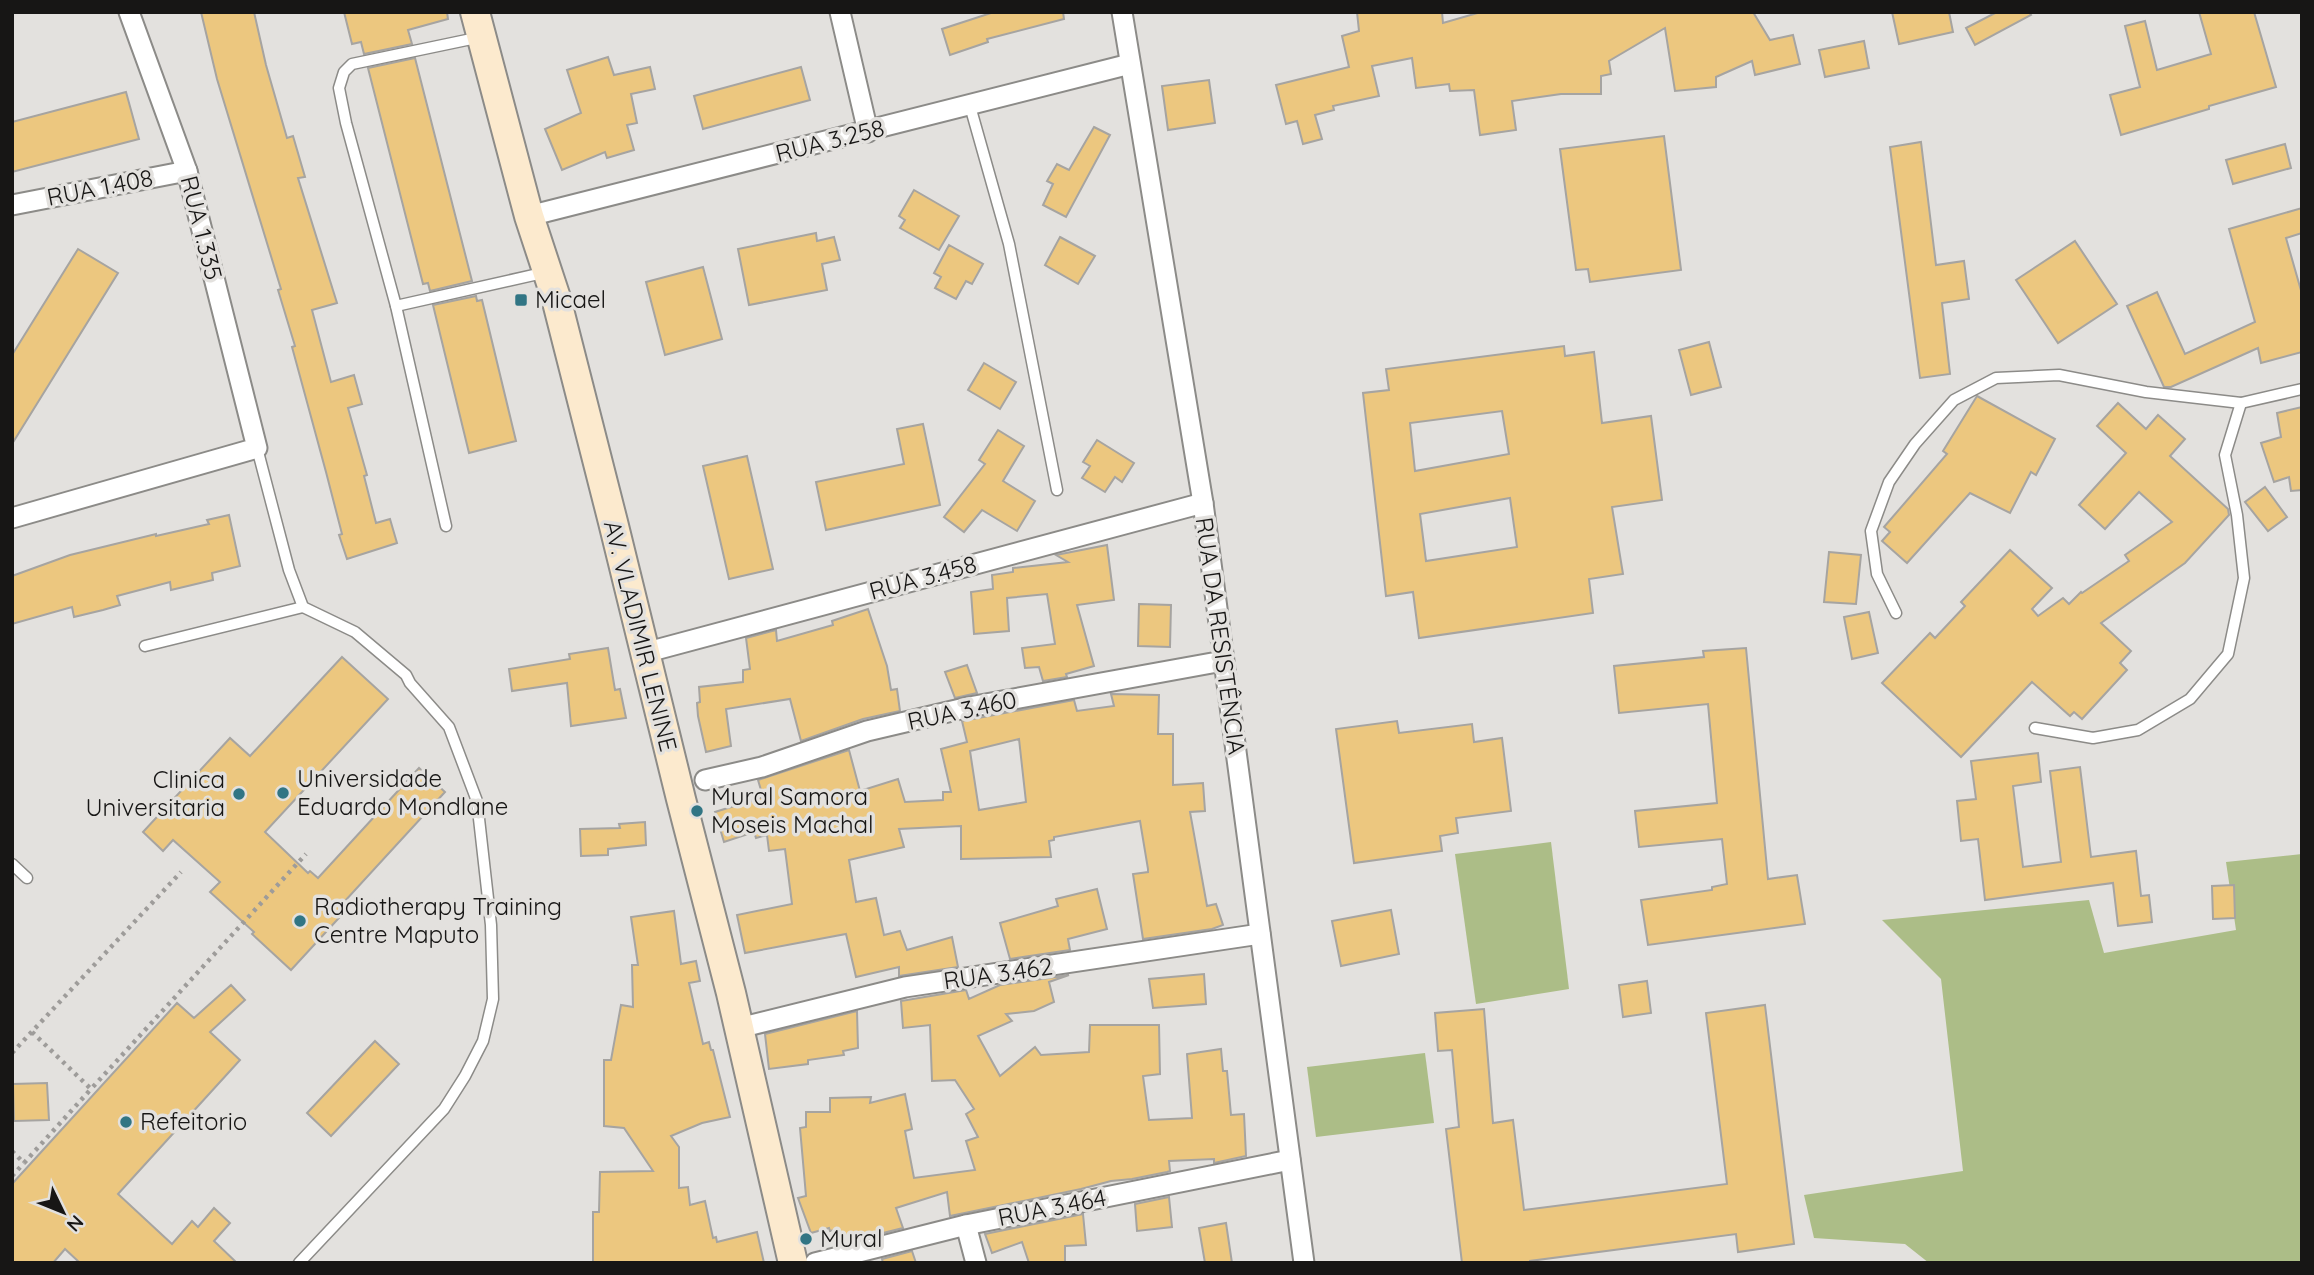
<svg xmlns="http://www.w3.org/2000/svg" width="2314" height="1275" font-family="Quicksand,sans-serif">
	<style>
		.green { fill: #acbd87 }
		.building { fill: #ecc77f; stroke: #a6a4a1; stroke-width: 2; fill-rule: evenodd }
		.lines { fill: none; stroke-linecap: round; stroke-linejoin: round }
		.service-casing { stroke: #8c8b88; stroke-width: 13 }
		.minor-casing { stroke: #8c8b88; stroke-width: 23 }
		.secondary-casing { stroke: #8c8b88; stroke-width: 32 }
		.path { stroke: #9e9c9a; stroke-width: 4.5; stroke-dasharray: 3.5 5; stroke-linecap: butt }
		.service { stroke: #fff; stroke-width: 10 }
		.minor { stroke: #fff; stroke-width: 19 }
		.secondary { stroke: #fceace; stroke-width: 28 }
		.poi-dot { fill: #317584; stroke: #e3e1de; stroke-width: 2.5 }
		.labels { text-anchor: middle; stroke-width: 7; stroke-linejoin: round; paint-order: stroke }
		.street-label { font-size: 24px; fill: #171615; stroke: #e3e1de }
		.poi-label { font-size: 24px; fill: #171615; stroke: #e3e1de; text-anchor: start }
	</style>
	<rect width="100%" height="100%" fill="#e3e1de"/>
	<g class="green">
		<path d="M1551 842 1569 989 1476 1004 1455 854Z"/>
		<path d="M2302 854V1263H1929L1905 1244 1814 1238 1804 1195 1963 1171 1941 979 1882 920 2089 900 2104 953 2236 930 2226 862Z"/>
		<path d="M1425 1053 1434 1123 1316 1137 1307 1067Z"/>
	</g>
	<g class="building">
		<path d="M201 12H254L266 65 287 138 293 136 305 177 298 178 337 303 312 310 331 382 354 375 362 404 348 408 367 475 364 476 376 523 390 519 397 543 347 559 339 535 342 534 326 472 292 347 295 346 278 290 281 289 217 79Z"/>
		<path d="M344 12H447L448 19 408 30 412 44 364 54 361 42 352 44Z"/>
		<path d="M994 12H1063L1064 19 987 39 988 42 950 55 942 29Z"/>
		<path d="M1357 12H1442L1443 23 1481 12H1753L1770 40 1793 35 1800 64 1755 75 1752 61 1716 77V87L1675 91 1665 28 1609 61 1611 74 1601 76V94H1561L1512 101 1516 130 1480 135 1474 90 1450 91 1449 84 1416 88 1412 58 1372 66 1379 96 1333 106 1334 110 1315 115 1322 139 1303 144 1297 121 1286 124 1276 85 1349 67 1342 36 1359 31Z"/>
		<path d="M1892 12H1949L1953 32 1899 44Z"/>
		<path d="M1997 12H2029L2031 15 1975 45 1966 28Z"/>
		<path d="M2199 12H2254L2276 87 2209 106V109L2121 135 2110 95 2140 87 2125 26 2145 21 2157 70 2211 54Z"/>
		<path d="M1864 41 1869 68 1825 77 1819 50Z"/>
		<path d="M608 57 614 75 650 67 655 89 631 94 637 123 627 125 634 150 607 158 605 152 562 170 545 129 581 113 567 70Z"/>
		<path d="M415 58 472 281 430 291 428 283 423 284 368 68Z"/>
		<path d="M801 67 810 100 703 129 694 96Z"/>
		<path d="M1209 80 1215 123 1168 130 1162 86Z"/>
		<path d="M126 92 139 139 12 172V122Z"/>
		<path d="M1094 127 1110 135 1066 217 1043 205 1053 184 1047 181 1057 164 1069 170Z"/>
		<path d="M1664 136 1681 270 1590 282 1588 269 1576 270 1560 149Z"/>
		<path d="M1921 142 1936 265 1964 261 1969 299 1942 303 1950 374 1920 378 1890 147Z"/>
		<path d="M2285 144 2291 168 2233 184 2226 160Z"/>
		<path d="M914 190 959 216 939 250 900 228 905 220 899 216Z"/>
		<path d="M2302 208V233L2286 238 2302 294V352L2261 363 2258 348 2171 387H2164L2127 306 2157 292 2185 354 2255 322 2229 229Z"/>
		<path d="M816 233 817 241 834 237 840 260 822 264 827 290 749 305 738 249Z"/>
		<path d="M1060 237 1095 256 1078 284 1045 265Z"/>
		<path d="M2075 241 2117 304 2058 343 2016 280Z"/>
		<path d="M949 245 983 264 972 284 966 281 956 299 935 288 941 277 934 273Z"/>
		<path d="M78 249 118 273 12 444V355Z"/>
		<path d="M703 267 722 339 665 355 646 282Z"/>
		<path d="M476 296 477 301 482 300 516 441 469 453 433 305Z"/>
		<path d="M1709 342 1721 387 1691 395 1679 350Z"/>
		<path d="M1564 346 1565 356 1594 352 1602 423 1651 416 1662 500 1612 507 1623 574 1589 579 1593 613 1419 638 1413 592 1386 596 1363 393 1389 390 1386 369ZM1502 411 1509 454 1415 471 1410 423ZM1510 498 1517 547 1426 561 1420 514Z"/>
		<path d="M984 363 1016 382 1000 409 968 390Z"/>
		<path d="M1977 396 2055 439 2036 475 2031 472 2010 513 1970 493 1907 563 1882 541 1890 532 1884 527 1947 454 1943 451Z"/>
		<path d="M2118 403 2146 429 2158 415 2185 439 2170 456 2228 509 2229 515 2185 563 2101 623 2131 651 2120 663 2127 670 2082 719 2074 712 2070 716 2032 682 1961 757 1882 683 1930 633 1935 638 1965 606 1961 602 2010 550 2052 588 2032 609 2038 616 2063 598 2069 604 2081 592 2082 593 2129 561 2125 555 2172 522 2139 492 2105 529 2079 505 2126 453 2097 426Z"/>
		<path d="M2302 407V490L2291 491 2289 477 2274 482 2261 443 2281 437 2277 413Z"/>
		<path d="M923 424 940 505 826 530 816 482 904 464 897 429Z"/>
		<path d="M998 430 1024 446 1003 481 1035 501 1017 531 982 510 964 532 944 517 985 464 979 460Z"/>
		<path d="M1097 440 1134 463 1122 482 1115 477 1105 492 1082 478 1090 466 1083 462Z"/>
		<path d="M747 456 773 569 729 579 703 466Z"/>
		<path d="M2265 487 2287 517 2268 531 2245 502Z"/>
		<path d="M229 515 240 566 212 573 213 580 171 590 170 582 117 596 120 605 103 610 74 617 72 607 12 624V576L70 555 156 534V536L209 524 207 520Z"/>
		<path d="M1107 545 1114 600 1077 605 1094 666 1066 674 1067 677 1043 681 1039 667 1025 668 1022 648 1055 644 1047 594 1007 598 1009 631 974 634 971 592 993 589 992 575 1013 572V568L1068 562 1056 555Z"/>
		<path d="M1829 552 1861 555 1856 604 1824 602Z"/>
		<path d="M1139 604 1171 605 1170 647 1138 646Z"/>
		<path d="M868 609 887 666 891 690 897 689 900 711 863 719 801 741 790 699 726 709 731 746 706 752 698 716 697 703 700 702 699 687 743 682V670L750 669 746 638 776 630 777 641 833 625 832 621Z"/>
		<path d="M1869 612 1878 653 1852 659 1844 617Z"/>
		<path d="M608 648 615 690 620 689 626 718 571 726 567 683 512 691 509 669 570 659 569 654Z"/>
		<path d="M1746 648 1768 879 1797 875 1805 924 1648 945 1641 900 1712 890V887L1727 884 1722 839 1639 847 1635 811 1717 803 1708 704 1619 713 1614 666 1704 657 1703 651Z"/>
		<path d="M342 657 388 699 265 832 308 873 310 871 318 878 419 768 445 792 344 902 349 907 291 970 252 934 254 932 210 892 220 882 173 840 163 851 143 832 230 738 250 756Z"/>
		<path d="M967 665 977 693 955 698 945 672Z"/>
		<path d="M1111 694 1159 695 1158 734H1173V785L1203 783 1205 811 1190 812 1207 906 1216 904 1223 925 1212 929 1143 939 1133 874 1148 872V869L1140 821 1054 837V840L1049 841 1051 857 961 859V826L899 829 904 847 849 860 856 902 876 898 884 935 900 931 907 950 952 937 958 967 899 976V967L856 977 846 934 745 953 737 915 792 904 785 849 769 851 767 835 756 838 754 832 724 842 715 812 763 797 758 780 849 750 860 791 898 779 905 802 943 800V792H951L941 749 967 742 962 721 1074 700 1077 711 1114 706ZM1019 739 1026 802 979 810 970 751Z"/>
		<path d="M1397 721 1399 733 1472 724 1474 742 1502 738 1511 811 1456 818 1458 833 1440 836 1442 851 1354 863 1336 729Z"/>
		<path d="M2038 753 2041 782 2013 786 2023 867 2061 862 2050 771 2080 767 2091 857 2136 851 2141 896 2149 895 2152 922 2118 926 2113 883 1985 900 1978 839 1961 841 1957 801 1976 799 1971 761Z"/>
		<path d="M645 822 646 845 608 849V855L581 856 580 829 620 828 619 824Z"/>
		<path d="M2234 885 2235 918 2213 919 2212 886Z"/>
		<path d="M1097 889 1107 929 1068 939 1070 950 1010 959 1000 923 1058 906 1056 899Z"/>
		<path d="M1391 910 1399 954 1341 966 1332 921Z"/>
		<path d="M674 911 681 964 696 961 700 981 689 983 703 1044 709 1042 711 1050H713L730 1117 702 1123 671 1136 679 1147V1188L688 1187 690 1205 705 1201 713 1238 716 1237 717 1242 757 1232 764 1263H593V1212H599L600 1172 653 1171 624 1128 604 1126V1060H611L621 1005 633 1007 632 965H638L631 917Z"/>
		<path d="M1204 974 1206 1004 1153 1008 1149 979Z"/>
		<path d="M1069 975 1049 982 1054 1002 1034 1011 1006 1014 1012 1021 978 1036 1000 1076 1035 1047 1041 1055 1089 1052 1090 1025H1159L1160 1074 1143 1076 1149 1120 1192 1118 1187 1054 1221 1049 1223 1071H1227L1231 1115 1244 1114 1246 1156 1214 1163V1159L1169 1161 1170 1171 1167 1172 1132 1179 1111 1181 1081 1189 950 1216 947 1192 896 1208 903 1228 839 1244 835 1230 830 1231 829 1228 811 1233 798 1198 806 1196 800 1128 806 1127V1112H830V1098L871 1097 870 1103 905 1094 912 1129 905 1131 914 1178 975 1170 966 1141 978 1137 966 1114 974 1109 955 1080 932 1081 930 1025 903 1028 901 1001 966 990 969 999 1000 985Z"/>
		<path d="M1647 981 1651 1013 1623 1017 1619 985Z"/>
		<path d="M231 985 245 1000 210 1032 240 1060 118 1194 172 1244 192 1221 198 1227 214 1208 230 1223 214 1241 237 1263H80L65 1249 53 1263H12V1184L177 1003 194 1018Z"/>
		<path d="M1765 1005 1794 1244 1738 1252 1736 1234 1530 1261V1263H1462L1446 1129 1459 1127 1452 1050 1438 1051 1435 1013 1484 1009 1493 1123 1513 1120 1524 1210 1727 1184 1706 1013Z"/>
		<path d="M857 1011 858 1048 843 1051 844 1055 808 1060V1064L769 1069 765 1034Z"/>
		<path d="M375 1041 399 1064 331 1136 307 1113Z"/>
		<path d="M47 1083 49 1120 14 1121 13 1084Z"/>
		<path d="M1169 1197 1172 1227 1137 1231 1135 1204Z"/>
		<path d="M1083 1214 1086 1245 1065 1246V1263H1029L1022 1242 992 1253 985 1234Z"/>
		<path d="M1226 1223 1232 1263H1205L1199 1228Z"/>
		<path d="M912 1251 916 1263H883L882 1259Z"/>
	</g>
	<g class="lines">
		<defs>
			<g id="service">
				<path d="M970 106 1009 244 1057 490"/>
				<path d="M396 306 547 272"/>
				<path d="M257 448 289 570 303 607 355 632 406 675 410 683 449 727 477 801 491 925 493 999 483 1041 465 1076 444 1109 299 1263"/>
				<path d="M446 526 396 306 346 123 339 88 344 72 352 64 481 37"/>
				<path d="M1896 613 1877 574 1871 531 1889 482 1915 444 1954 400 1996 378 2059 375 2146 392 2241 403 2302 389"/>
				<path d="M145 646 303 607"/>
				<path d="M2035 728 2093 738 2138 730 2190 699 2228 654 2244 578 2237 515 2225 455 2241 403"/>
				<path d="M12 864 27 878"/>
			</g>
			<g id="minor">
				<path d="M840 12 868 132"/>
				<path d="M1122 12 1203 503 1304 1263"/>
				<path d="M12 205 187 171"/>
				<path d="M529 216 1130 64"/>
				<path d="M12 518 257 448 187 171 129 12"/>
				<path d="M644 653 1203 503"/>
				<path d="M705 780 762 767 867 731 969 707 1223 661"/>
				<path d="M739 1028 905 987 1260 934"/>
				<path d="M966 1225 976 1263"/>
				<path d="M815 1263 966 1225 1290 1160"/>
			</g>
			<path id="secondary" d="M475 12 529 216 556 298 613 522 681 799 731 993 793 1263"/>
		</defs>
		<use href="#service" class="service-casing"/>
		<use href="#minor" class="minor-casing"/>
		<use href="#secondary" class="secondary-casing"/>
		<g class="path">
			<path d="M32 1032 91 1089 306 854"/>
			<path d="M12 1053 181 872"/>
			<path d="M12 1151 24 1163 91 1089"/>
			<path d="M12 1176 24 1163"/>
		</g>
		<use href="#service" class="service"/>
		<use href="#minor" class="minor"/>
		<use href="#secondary" class="secondary"/>
	</g>
	<g class="poi-dot">
		<rect x="514" y="293" width="14" height="14" rx="3.5"/>
		<circle cx="283" cy="793" r="7"/>
		<circle cx="239" cy="794" r="7"/>
		<circle cx="697" cy="811" r="7"/>
		<circle cx="300" cy="921" r="7"/>
		<circle cx="126" cy="1122" r="7"/>
		<circle cx="806" cy="1239" r="7"/>
	</g>
	<g class="labels">
		<g class="street-label">
			<text transform="translate(830 141) rotate(-14)" y="8">RUA 3.258</text>
			<text transform="translate(100 188) rotate(-11)" y="8">RUA 1.408</text>
			<text transform="translate(201 228) rotate(76)" y="8">RUA 1.335</text>
			<text transform="translate(923 578) rotate(-15)" y="8">RUA 3.458</text>
			<text transform="translate(640 636) rotate(76)" y="8">AV. VLADIMIR LENINE</text>
			<text transform="translate(1220 636) rotate(82)" y="8">RUA DA RESISTÊNCIA</text>
			<text transform="translate(962 711) rotate(-12)" y="8">RUA 3.460</text>
			<text transform="translate(998 974) rotate(-8)" y="8">RUA 3.462</text>
			<text transform="translate(1052 1208) rotate(-11)" y="8">RUA 3.464</text>
		</g>
		<g class="poi-label">
			<text x="535" y="308">Micael</text>
			<text x="297" y="787">Universidade<tspan x="297" dy="28">Eduardo Mondlane</tspan></text>
			<text x="225" y="788" text-anchor="end">Clinica<tspan x="225" dy="28">Universitaria</tspan></text>
			<text x="711" y="805">Mural Samora<tspan x="711" dy="28">Moseis Machal</tspan></text>
			<text x="314" y="915">Radiotherapy Training<tspan x="314" dy="28">Centre Maputo</tspan></text>
			<text x="140" y="1130">Refeitorio</text>
			<text x="820" y="1247">Mural</text>
		</g>
	</g>
	<rect width="2314" height="1275" fill="none" stroke="#171615" stroke-width="28"/>
	<g transform="translate(63 1212) rotate(133)" stroke="#e3e1de" stroke-width="5" paint-order="stroke">
	<path d="M0-5L12 26L0 18L-12 26Z" fill="#171615"/>
	<text y="-10" font-size="19" font-weight="bold" text-anchor="middle" fill="#171615">N</text>
	</g>
</svg>
